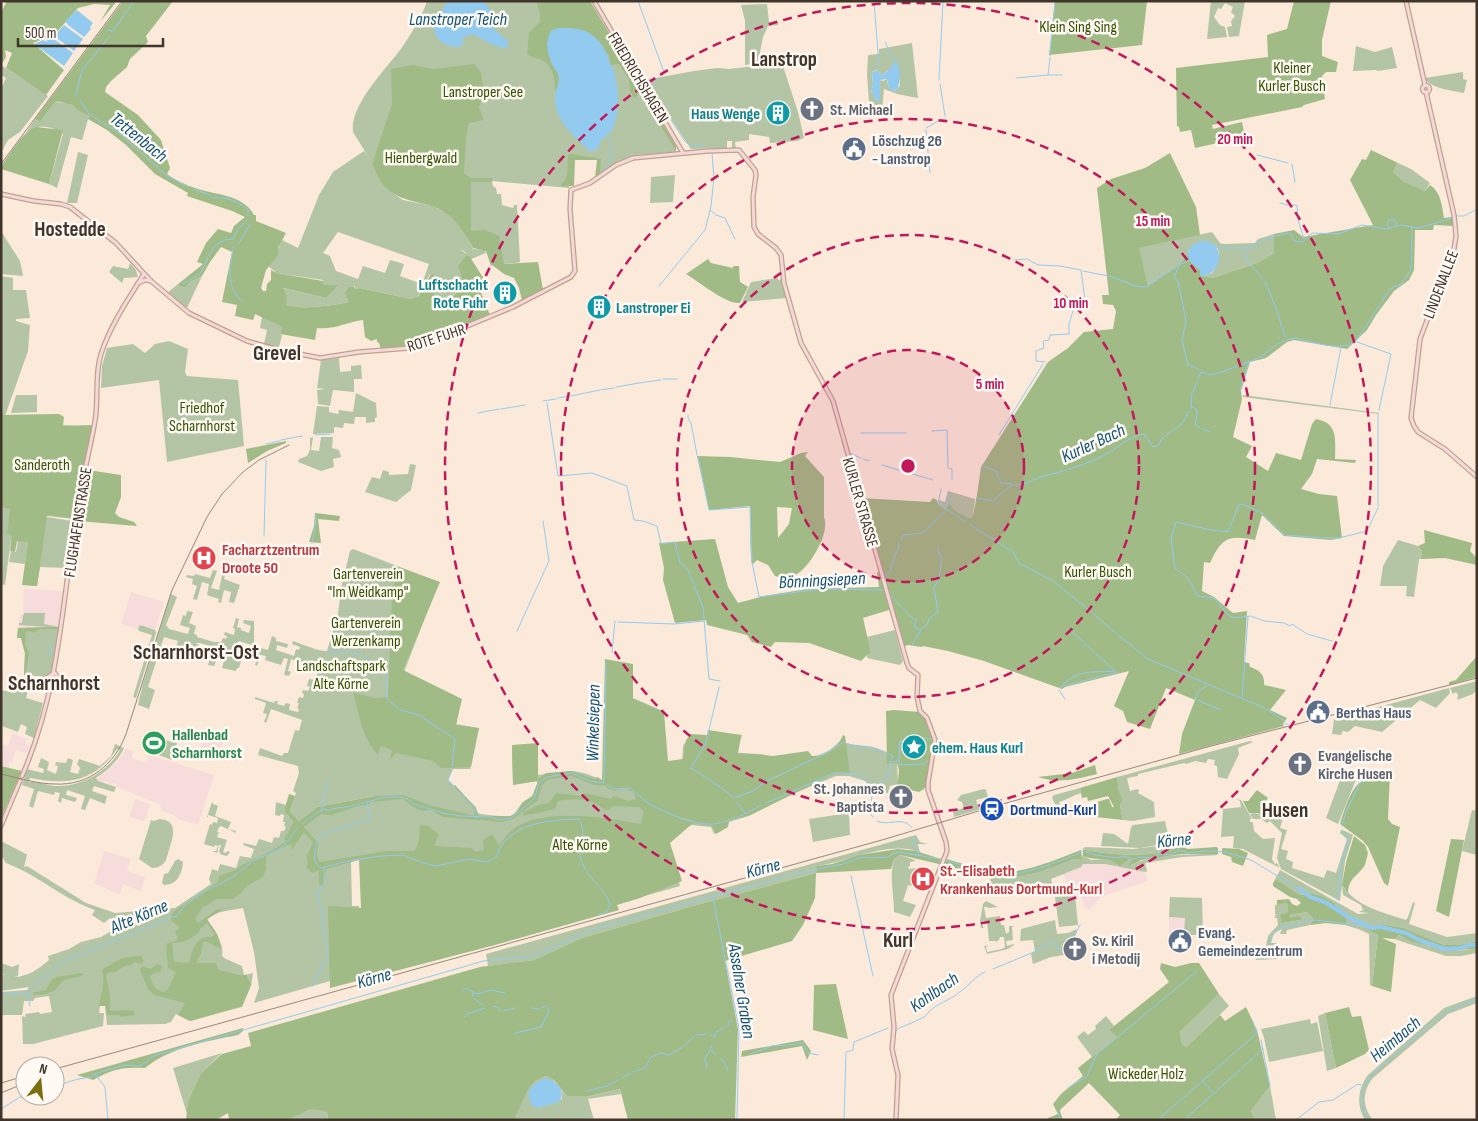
<svg xmlns="http://www.w3.org/2000/svg" width="1478" height="1121" font-family="'Sofia Sans Condensed',sans-serif">
	<style>
		.education { fill: #f7dcdc }
		.green { fill: #b4c5a5; fill-rule: evenodd }
		.forest { fill: #a0bb86; fill-rule: evenodd }
		.water { fill: #93cbf0 }
		.lines { fill: none; stroke-linecap: round; stroke-linejoin: round }
		.stream { stroke: #93cbf0; stroke-width: 1 }
		.river { stroke: #93cbf0; stroke-width: 4 }
		.secondary-casing { stroke: #bea38b; stroke-width: 5.5 }
		.secondary { stroke: #f5d8da; stroke-width: 3 }
		.rail { stroke: #97897c; stroke-width: 1 }
		.ring { fill: none; stroke: #c2185b; stroke-width: 2.5; stroke-dasharray: 9 6 }
		.labels { text-anchor: middle; stroke-width: 5; stroke-linejoin: round; paint-order: stroke }
		.park-label { font-size: 16px; fill: #345300; stroke: #fff9f4 }
		.street-label { font-size: 16px; fill: #40352b; stroke: #fff9f4 }
		.worship-label { font-size: 16px; font-weight: bold; fill: #5b616d; stroke: #fff9f4; text-anchor: start }
		.culture-label { font-size: 16px; font-weight: bold; fill: #0d838f; stroke: #fff9f4; text-anchor: end }
		.service-label { font-size: 16px; font-weight: bold; fill: #4e5e75; stroke: #fff9f4; text-anchor: start }
		.health-label { font-size: 16px; font-weight: bold; fill: #be3a42; stroke: #fff9f4; text-anchor: start }
		.leisure-label { font-size: 16px; font-weight: bold; fill: #27864d; stroke: #fff9f4; text-anchor: start }
		.transit-label { font-size: 16px; font-weight: bold; fill: #164399; stroke: #fff9f4; text-anchor: start }
		.water-label { font-size: 18px; font-style: italic; fill: #115478; stroke: #fff9f4 }
		.district-label { font-size: 21px; font-weight: bold; fill: #40352b; stroke: #fff9f4 }
		.centre { fill: #c2185b; stroke: #fff9f4; stroke-width: 2.5 }
		.ring-label { font-size: 15px; text-anchor: middle; font-weight: bold; fill: #c2185b; stroke: #fff9f4; stroke-width: 5; stroke-linejoin: round; paint-order: stroke }
	</style>
	<rect width="100%" height="100%" fill="#fbeada"/>
	<g class="education">
		<path d="M24 589 63 591 59 627 18 628 20 615 23 614Z"/>
		<path d="M131 592 164 602 155 630 140 625 138 629 121 624Z"/>
		<path d="M12 733 27 739 25 743 30 745 27 754 16 750 12 763 10 762 9 767H6L1 765V744L8 746Z"/>
		<path d="M206 735H208L207 739 211 740 213 735 224 739 219 756 199 749 203 737H205Z"/>
		<path d="M126 749 134 751 132 758 136 760 147 763 149 755 214 775 198 825 178 819 174 815 163 811 159 804 117 787V784L113 783 111 785 106 781 104 783 98 781 97 779 116 763Z"/>
		<path d="M135 799 150 804 146 818 143 821 129 817Z"/>
		<path d="M104 851 131 859 127 871 145 877 141 891 123 884 120 895 94 883Z"/>
		<path d="M1082 864H1105L1145 872 1148 881 1106 895 1098 900 1089 910 1085 907 1077 884 1068 887 1063 873Z"/>
		<path d="M1169 917 1185 918 1184 932 1176 935V939H1169Z"/>
	</g>
	<g class="green">
		<path d="M427 1H590L676 146V152L636 155 595 178 600 160H572L569 188 492 181 493 186 496 188 497 194H501L502 205 513 208 514 205H517L520 262 516 263 503 264 498 236 466 234 473 249 485 250 486 253 471 259 465 252 460 249 466 256C464 280 467 297 437 299L433 289 436 277 433 274H430L417 298 411 299 360 288 356 289 354 285V287H349V302C328 306 306 310 285 305L282 288 326 298 323 280 277 273 268 266C278 255 276 252 282 240L298 248 319 195 333 172 364 151 369 158 353 132C349 105 388 67 403 46 412 32 422 17 427 1ZM373 161 446 211 457 223 446 213 432 206 403 200 397 196 383 184 372 164ZM338 232 429 264 422 284 400 276 404 264 390 260 385 273 363 266 358 279 336 271 330 256 323 253Z"/>
		<path d="M1211 1H1245L1239 36 1229 37 1227 27 1232 26 1231 21 1235 16 1231 12 1233 7 1225 3 1221 9 1218 8 1214 17 1220 25 1225 27 1227 37 1207 39Z"/>
		<path d="M767 4 769 22H778V25L768 26 763 37 758 63 745 65V21L741 5Z"/>
		<path d="M912 43 918 98 897 94 884 89 882 110 869 102 867 75 868 55 879 54V49ZM898 69 900 85 896 91C888 89 888 86 887 79L883 81 880 80 879 97 880 100H876L874 94 871 92 873 85 872 72 876 70 879 71 878 73 882 75 888 70Z"/>
		<path d="M1356 46 1375 52 1392 47 1397 68 1378 71 1376 70 1353 71Z"/>
		<path d="M782 63 798 112 804 138 797 141 770 143 769 137 749 134V140L735 142 736 149 732 148V141H727V148L691 149 645 80 694 71 717 68 729 69Z"/>
		<path d="M1 65 48 96 20 132 8 140 1 153V89L6 78 1 75Z"/>
		<path d="M1463 72V79L1467 80 1464 93C1452 90 1430 89 1425 78Z"/>
		<path d="M56 101C61 104 63 102 68 103 73 104 83 113 89 116L82 140 71 137 57 188 49 184 63 134C51 125 36 124 25 134L35 119 40 122Z"/>
		<path d="M78 152 88 155 77 203H67Z"/>
		<path d="M1398 163 1411 169 1430 183 1425 191 1403 181 1393 172Z"/>
		<path d="M675 175 673 202 650 203 651 177Z"/>
		<path d="M1 231 20 261 23 276 1 274Z"/>
		<path d="M1212 232 1220 243 1223 244 1255 243 1258 239 1274 234V253L1257 263 1209 279H1203L1182 262 1148 286 1138 248ZM1218 248C1220 258 1218 265 1212 273L1200 276V270C1193 262 1187 260 1189 249Z"/>
		<path d="M130 263 136 270 138 277 124 278 122 283 109 272 113 266 128 269Z"/>
		<path d="M1 276 13 278V290H26L30 318 16 319V321L30 325 28 351 5 416H63V425L91 427 73 519 47 516V517L72 521 66 568 40 567 37 586 24 585 30 543H28L25 564 9 562 11 551 16 552 18 541 11 540 5 585 1 584Z"/>
		<path d="M202 276 187 308 167 293 177 285 185 288 190 282Z"/>
		<path d="M778 278V280L782 279 786 298 742 302 751 282Z"/>
		<path d="M262 317 282 327 280 334 282 335 279 347 264 344 267 330 260 328Z"/>
		<path d="M169 341 188 349 185 372 187 376 238 380 244 446 167 462 159 380 101 388 102 366 107 348 133 344 145 353 155 344Z"/>
		<path d="M339 358 340 372 351 371V366L361 365 362 379H354V392L333 390 330 406 318 404 317 390 325 389 317 388 321 360Z"/>
		<path d="M356 393 376 403 377 417 375 418V422L366 423V417H355L354 424 344 423 343 428 334 427V433L313 434 317 406 329 407V412L338 414 339 410 353 412Z"/>
		<path d="M16 395H37V412L11 413Z"/>
		<path d="M1243 395 1379 413V414L1243 397Z"/>
		<path d="M313 437 311 450 319 451 321 437H333L332 448 339 450 341 457 333 459 334 467 321 471 298 462 299 459 307 456 310 450V438Z"/>
		<path d="M410 464 416 465 411 490 396 502 365 492 372 477 380 479 383 470 389 472V475L408 474Z"/>
		<path d="M948 491 975 499 973 515 970 518 956 511 949 503 945 509 938 504 939 500 945 502Z"/>
		<path d="M1398 540 1418 546 1422 551 1421 559H1419L1414 597 1406 596 1407 586H1380L1383 566Z"/>
		<path d="M353 549 439 582 404 672 460 700 456 724 478 728 470 767 471 769H453L448 780 476 807 478 813 480 814 508 817 514 814 522 803 533 795 537 785V781L513 784 512 748 536 747 537 775 573 771 584 773 603 780 633 698 663 711 664 767 682 766 683 745 692 736 696 738 721 733 742 735 737 753 761 754 775 757 813 758 830 750 840 741C849 745 862 745 872 747 879 748 885 752 892 754L891 763H897L898 784 890 786 888 793 877 794V791H874L873 793 870 794 869 786 865 781 849 776H836L790 795 751 815 729 822 721 831 714 834 711 827 691 825 668 843 680 886 616 904 367 858 351 861 352 906H359L361 972 254 1003 259 988 254 952 243 908C230 911 216 910 207 920 214 929 225 944 222 956L226 959 242 966 244 975 253 973 251 986 242 1007 189 1021 176 1014 171 1022 165 1024 107 1025 105 1006H100L99 1013H104L103 1026 33 1044H23L22 1016 26 1017 25 1014 39 1012 40 1014 52 1012 49 996 35 998 33 1001H24L22 1015H1V992L27 990 29 987 1 991V974L6 975 1 973V963L12 967 19 964 18 976 14 977C27 977 39 969 49 960L48 956 69 949 81 942 101 937 118 927 117 923 110 918 104 923 92 915 95 910C63 899 38 875 6 863L1 855V841L26 854 27 855 24 867 27 866 86 903 115 913 175 908 211 884 209 879 212 869 218 871 220 864 236 868 240 856 251 858 254 849 243 845 244 843 256 846 259 839 272 843 274 837 279 838 281 831H284L286 827 284 826 285 822H283L284 815 281 814 280 816 275 815 276 802 286 805 284 811 293 822 288 835 308 817 396 796H375L317 807 299 821 290 811 296 793 293 791 299 773 298 766 258 755 260 748 282 756 284 753H288L295 730 299 731 302 720 271 709 266 723 264 722 267 714 263 713 266 703 255 699V697L274 703 275 701H278L277 704 284 706 286 703 290 704 289 710 298 712 299 709 297 708 299 703H297L299 697 303 698 304 694 302 693 303 690 308 691 310 687 307 686 309 679 315 680 318 671 315 670V667L291 659 288 671 291 672 289 676 284 675 288 659 284 658 281 665 265 660 266 656 261 655 257 666 255 665 260 648 268 650 272 636 276 638V641L288 644 287 648 277 645 276 650 294 656 296 649 299 650 300 647 292 644 293 641C302 644 320 652 327 651L338 614 341 588 350 551Z"/>
		<path d="M213 570 217 571 211 588 219 590 223 571 226 572 224 579 240 585 234 603 229 602 231 592 224 590 221 603 218 602 219 599 207 595 209 584 202 582 197 600 193 599 197 586 192 584 193 579 186 577 187 575 194 576 195 574 210 578Z"/>
		<path d="M171 594 177 597 166 625 169 629 188 634 190 628 180 625 183 615 186 616 187 611 193 612 189 623 196 626 194 634 197 635V637L214 642H221L223 638 226 639 227 636 224 635 225 632 234 635 235 629 233 628 236 618 239 619 237 627 241 628V630L249 633 251 626 243 623 244 620 254 621V643L252 645 239 641 237 646 252 651 251 656 234 651 233 655 242 658 239 668H237L236 671 222 668 225 656 219 654 214 666 208 665 213 647 200 643H195L199 645V648L206 650 203 661 189 656 193 645 186 642 180 661 176 660 178 652 175 651 178 641 164 637 148 687 155 690 149 709 138 705 143 683Z"/>
		<path d="M24 613H45L44 624 59 627 51 673 47 677 24 675 25 653 21 638H17L18 628 48 627 19 625V623H22L23 615H24Z"/>
		<path d="M140 625 155 630 156 633 136 698 133 697 152 635 139 631 138 629Z"/>
		<path d="M895 630 903 661 900 665 867 658V655L871 653 867 637Z"/>
		<path d="M19 679 31 680 26 698 43 703 34 738 25 734 27 727 21 724 18 732 2 726 1 690 15 693Z"/>
		<path d="M1477 681V690L1473 694 1457 700 1458 695 1456 692 1453 694 1450 688Z"/>
		<path d="M1449 688 1450 693 1436 708 1420 700 1382 732 1355 726 1348 732 1343 731 1341 735 1332 734 1334 719Z"/>
		<path d="M161 739 177 743 172 760 156 754Z"/>
		<path d="M1250 741 1253 742 1238 748 1239 754 1227 779 1218 777 1217 766 1214 765 1215 760 1208 759 1206 763 1195 761 1186 764 1184 763 1138 774V776L1127 778 1130 791 1138 789 1139 791 1138 793 1154 802 1155 817 1133 821 1123 820 1120 805 1123 799 1119 791 1117 777Z"/>
		<path d="M115 744 124 748C118 761 108 770 96 778L98 781 116 787 114 792 94 786 92 791 107 796 105 804 90 798 85 810 81 809 85 796 67 790 66 795 77 798 75 802 62 798 61 803 58 801 60 793 55 792 54 795 38 791 33 808 29 806 34 789 22 785 27 769 43 773 44 769 38 767 41 758 49 762 47 770 56 774 58 766 55 765 56 762 66 763 68 758 73 760 70 772 78 774 80 768 77 764 79 759 100 766 111 756ZM117 749 120 750C107 773 80 787 55 786 46 785 36 781 29 782L30 778C66 785 94 783 117 749Z"/>
		<path d="M1342 775 1357 777 1338 824 1326 818Z"/>
		<path d="M1080 788 1081 793C1073 795 1067 800 1059 802L1061 809 1078 806 1075 814C1064 813 1055 809 1052 797L1054 795Z"/>
		<path d="M984 789 986 790 988 797 976 800 978 806H981V809L954 817 953 811 964 808 962 802 957 800 961 795Z"/>
		<path d="M1236 799 1241 800 1252 819H1250V822H1253L1254 831 1263 839 1275 838 1272 859 1275 864 1277 863 1280 868 1243 849 1233 848 1234 836 1221 837 1223 809 1241 807 1240 801Z"/>
		<path d="M212 802 213 804 218 806 215 816 231 822 228 829 236 831 235 834 234 832 221 826 219 827 217 832 220 833 218 834 217 837 227 840 223 852 226 853 227 851 230 852 227 856 219 854 221 853 219 852 221 845H219L217 853 212 851H216L218 846 215 845 214 847 204 844 210 824 212 825 213 822 217 823 218 818 208 815V817H207Z"/>
		<path d="M1472 810 1477 811V855L1462 851Z"/>
		<path d="M849 813 850 835 813 842 809 819Z"/>
		<path d="M1254 813 1258 814 1265 820V816L1283 818 1280 828 1287 830 1281 849 1288 851 1286 859 1293 862 1292 868 1324 878 1327 870 1336 873 1347 839 1340 833 1341 830 1345 831 1353 835 1345 861 1340 901 1281 869 1277 858 1282 833 1270 821 1267 823 1261 819H1253L1250 814Z"/>
		<path d="M160 819C179 821 173 837 169 850 167 855 167 861 163 864 159 867 156 868 152 868L139 859 151 820 154 821Z"/>
		<path d="M1165 821 1170 843 1140 848 1101 846 1103 833 1114 834 1128 844 1131 827 1133 825Z"/>
		<path d="M916 835 920 842 928 844H918L920 853C894 839 846 862 818 866L816 873 693 906 582 938 534 960 488 966 486 954Z"/>
		<path d="M1173 844 1180 846C1158 859 1107 855 1083 849L1085 847 1133 849Z"/>
		<path d="M1215 853 1218 855 1182 857 1145 863 1147 871 1145 872 1105 864H1083L1081 867 1051 879 1054 894 1052 895 1040 884 1025 892 987 886 991 878 943 868 945 864 1000 877 1027 875 1074 859 1081 860 1083 854V856L1091 860 1105 859 1122 863 1129 859 1133 860 1131 866C1145 854 1195 855 1215 853Z"/>
		<path d="M900 855 915 860V861L910 862V866L908 867 909 869 916 868 913 886 908 885 903 901 916 905 910 917 894 912C894 894 889 875 894 859Z"/>
		<path d="M178 859 183 862C182 874 177 885 164 885L162 883 164 874 168 873 175 861Z"/>
		<path d="M1280 870 1358 914 1369 913 1359 912 1363 910 1361 905 1343 895 1342 885C1357 907 1382 912 1406 920L1408 917 1413 902 1415 903 1409 924 1447 937 1477 933V941L1458 945H1444L1404 928 1383 924 1381 929 1369 931 1378 935 1372 986 1370 985 1369 934 1358 929 1345 925 1347 922 1336 911 1312 894 1300 895 1276 879 1274 881Z"/>
		<path d="M1075 895 1078 925 1059 927 1055 897Z"/>
		<path d="M1170 897 1202 898 1203 935H1186V932H1184L1185 918 1169 917Z"/>
		<path d="M986 901 998 907 988 908 987 907H984L986 918 1000 916 1001 925H1004L1006 934 1009 932V926H1015L1012 927 1013 940 1006 941 1007 946 1014 944V945L1008 949 987 954 984 946 989 945 986 947 987 952 1002 949 1005 947 1004 937H1000L999 940 996 942 995 941H989L987 921H982L983 927 984 928H981L980 921 983 904Z"/>
		<path d="M1286 903 1288 905V911L1282 923 1301 920 1288 919 1290 915 1307 912 1313 919 1310 925 1287 930 1286 934H1280L1282 929 1274 933 1271 943H1277V959L1256 960 1251 951H1265L1268 936 1278 925 1277 918H1275V915L1277 914H1275V905Z"/>
		<path d="M1055 920 1057 934 1068 933 1077 929 1075 937 1064 955 1051 957 1033 964 1031 954 1035 951 1033 940 1020 941 1021 929Z"/>
		<path d="M1398 935C1416 943 1446 952 1465 950 1470 950 1472 947 1477 948V953L1461 956H1446L1394 939Z"/>
		<path d="M1219 994 1229 1006 1186 1047 1182 1044 1180 1032Z"/>
		<path d="M1477 996V1003L1448 1014 1373 1078C1362 1091 1362 1107 1373 1120H1365C1356 1105 1358 1090 1367 1076L1444 1008Z"/>
		<path d="M1325 1013 1336 1068 1327 1071 1318 1016Z"/>
		<path d="M1106 1016 1114 1026 1109 1030 1117 1037 1092 1057 1077 1037 1084 1031 1088 1035 1096 1029 1095 1026Z"/>
		<path d="M1310 1019 1311 1024 1317 1022 1323 1051 1269 1062 1264 1038 1261 1029Z"/>
		<path d="M222 1053 201 1073 188 1101 187 1114 173 1068Z"/>
		<path d="M481 1073 535 1081 546 1076 555 1081 567 1096H585L587 1097 620 1089 621 1094 588 1099 594 1120H508ZM554 1081 562 1092V1099L538 1108Z"/>
		<path d="M1270 1086 1276 1120H1256L1251 1111Z"/>
		<path d="M317 1108 327 1112 328 1120H286C291 1116 311 1109 317 1108Z"/>
	</g>
	<g class="forest">
		<path d="M7 1H117L100 22 110 5 94 4 78 8 55 34 33 43 64 70 46 95 6 68 12 53 5 50 6 57 1 65V12Z"/>
		<path d="M123 1H173L146 36 148 42 130 59 127 67 111 81 106 87 105 92 138 115 161 140 170 168 167 174C175 180 186 185 195 188 214 195 243 194 254 215H256V221L286 233 278 248V255L266 270 261 288 263 291H266L267 284 271 280V270L277 273 323 281 324 285H338L326 298 283 288 287 296 286 305C306 310 328 306 349 302L345 293 349 287H354L356 289 360 288 411 299 418 297 431 274H433L436 277 433 289 437 298C454 298 455 296 464 283L458 266 466 256 458 248 470 257 484 279 480 290 490 315 419 344 406 347 381 349 379 343 377 342V339L371 341 365 337 363 320C347 322 334 330 317 328L315 340 280 334 282 327 255 314 253 320 235 316 237 305 222 302 232 252 221 247 210 262 202 276 190 282 185 288 177 285 203 264 197 262 206 243 218 229 231 233 234 226 245 217 232 211 187 196 188 193 155 174 126 145 107 130 88 119 89 116 76 109 73 105 56 101 40 122 35 119Z"/>
		<path d="M536 1H590L676 146V151L641 93 634 98 630 91 629 80 619 64 611 65 609 56 589 33 578 29H571L559 28 551 31 547 43 551 62 559 76V82L555 93C556 82 553 65 542 60 535 57 533 59 527 54L529 33 540 22V13Z"/>
		<path d="M1055 1H1147L1142 45 1049 55Z"/>
		<path d="M1294 1H1331L1322 40V56L1338 62 1336 72H1326L1322 76 1325 99 1304 105 1302 107 1212 125 1213 129 1242 122 1245 137 1195 148 1191 130 1180 132 1179 127 1177 126 1176 68 1268 57 1267 35 1287 29Z"/>
		<path d="M474 64 481 72 484 92 479 107 484 120 469 123 466 137 464 173 471 178H492V182H471V231L485 230 499 236 504 264 538 262 543 290 522 300 519 288 514 278 504 274 492 265 491 266 486 251 473 248C464 230 451 212 431 206 414 201 399 200 385 187 379 181 376 171 372 164L392 104 391 69 413 65 433 69Z"/>
		<path d="M36 127 63 130 49 184 1 169V166C11 153 21 133 36 127Z"/>
		<path d="M1371 150 1398 163 1393 172 1403 181 1425 191 1430 185C1441 192 1442 206 1444 218L1452 217 1454 226 1434 225 1433 230H1415L1414 270 1409 280 1394 291 1376 315 1367 330 1347 349 1294 340 1287 342 1266 358 1250 362 1241 391 1242 399 1233 437 1252 446 1246 457 1268 471 1276 453 1301 460 1312 424 1316 419C1339 423 1335 441 1335 459L1356 460 1355 463 1317 459 1312 474 1301 489 1319 494 1337 496 1342 538 1331 540 1284 536 1262 515 1255 540C1229 535 1222 537 1210 563L1204 562 1202 591 1214 597 1233 613 1247 611 1244 662 1249 663 1250 667C1259 670 1265 674 1264 685L1286 690 1270 710 1287 718 1283 724 1284 726 1179 754 1182 734 1195 700 1166 688 1150 729 1127 722 1123 711 1114 706 1129 671 1065 687 1062 689 984 661 948 651 923 646 922 647 908 645 902 647 892 609 863 618 871 653 867 655 861 661 809 643 775 642 771 647 752 642 747 635 707 625 706 620 675 623 663 580 664 568 659 543 715 539 728 587 738 603 764 596 807 589 879 587 877 572 880 573 860 498 930 502 933 498 937 500 938 504 945 509 949 503 956 511 970 518 973 515 977 495 981 467 1048 362 1068 348 1084 332 1113 329 1116 311 1113 305 1103 304 1102 295H1109L1097 188 1111 179 1145 168 1170 153 1196 207 1200 235 1139 248 1148 286 1182 262 1188 255 1191 263 1200 270V276L1212 278 1257 263 1274 253V234L1294 230 1303 237 1373 225 1350 180 1362 159 1366 160Z"/>
		<path d="M571 154 601 159 600 174 595 178 597 160H575L574 186H560C570 177 567 167 568 155Z"/>
		<path d="M708 259 711 263 733 268V266H739L740 282 748 287 740 303C727 305 698 281 686 274Z"/>
		<path d="M59 414 64 417 63 426 93 425 73 518 47 515 37 586 22 585 28 542 17 541 15 552 10 551 12 535 7 534 10 509 1 507V415Z"/>
		<path d="M286 441V443L267 451 248 463 246 449Z"/>
		<path d="M808 452 805 456 824 477V517C830 533 812 562 800 572 796 575 790 577 786 579L775 576 768 565 757 560 752 565C749 546 751 526 750 506L709 510 697 456 730 457 780 462 801 453ZM777 507 792 508 789 524 778 538Z"/>
		<path d="M88 470 121 475V497L115 513 119 517 134 522 137 526 78 521Z"/>
		<path d="M315 513 340 516 339 521 318 519 321 543 309 542 314 526Z"/>
		<path d="M1424 530 1472 543 1470 551 1477 558V565L1445 558 1421 559 1422 551 1418 546 1425 543Z"/>
		<path d="M398 567 440 582 403 670 462 699 456 725 479 728 471 767 441 768 433 761 396 753 390 760 392 750 381 746 378 755C362 738 359 714 353 692L374 698 388 697 392 594Z"/>
		<path d="M59 627 58 629H40L34 633 30 631 26 632 25 644 29 654 25 675H24L25 653 21 638H17L18 628Z"/>
		<path d="M1477 656V677L1449 685V682L1456 680Z"/>
		<path d="M605 659 633 664V699L664 712 668 761 683 759 686 740 691 734 707 735 708 730 741 735 738 753 773 756 808 751 812 756C829 755 836 750 843 735L845 736 850 773 834 774 748 816 729 821 728 827 716 834 712 826 693 823 670 843 682 881 640 898 617 905 619 910 495 945 330 988 328 906 361 908 359 860 326 869 324 885 322 886 319 884V870L312 873 306 867 308 864 307 856 313 842 304 832 292 850 291 845H287L285 847 269 854 266 857V869L263 877 247 886 240 894 233 899H216L208 905 203 907 195 919 198 923 216 910 243 905 224 909 207 919 217 934 221 949 207 942H203L201 953 196 963H216L219 970 238 975H246L251 984 242 1006 191 1021 178 1015 185 1003 154 995 148 989 140 970 142 966 151 969 157 964 162 966 160 973 156 972 150 976C153 985 154 989 164 992L168 989 176 972 168 968 166 944 177 940 178 938 175 932 180 928 171 920V916L174 911 218 882 219 876 236 870 243 864C248 863 282 846 286 841L284 839 287 835 293 822 284 811 289 794 295 796 290 811 299 821 317 807 375 796 403 795 429 805 474 816V809L453 786 455 785 473 805 479 816H511L517 812 523 802 532 797 538 781 513 785 512 745 538 743V779L546 773 571 771 594 779 598 777 602 781ZM570 776C582 778 592 788 605 785L607 788 615 791C623 788 629 788 635 794V799L629 801 613 796 611 799 585 793 581 796 556 793 549 803 538 805 524 812 523 816 555 809 558 801C569 799 584 798 594 803 600 806 602 809 608 810L614 806 639 807 644 811 641 824C606 818 551 808 518 826 510 830 504 839 499 845L492 834 483 840 484 850 475 852 472 848 434 846 439 834 428 826 420 825 419 840 415 851H387L320 862C315 856 317 851 319 844L304 827 321 814 331 815 362 805H368L371 802 403 799 415 808 423 811 431 810 443 817 502 822 513 819 538 800 541 787 547 780ZM207 923 215 934 212 937C196 935 192 951 189 963L174 962 172 943C182 943 188 941 196 934H198L200 929Z"/>
		<path d="M894 710 920 712C943 737 929 756 927 785L924 789 919 792 902 788 897 789 899 770 897 763 887 764 886 711Z"/>
		<path d="M1095 765 1097 774C1077 779 1058 784 1038 777L1072 773Z"/>
		<path d="M1 766 22 771 1 818Z"/>
		<path d="M1390 773 1388 819 1392 824 1400 827 1388 886 1384 883 1368 847 1363 841 1340 824C1344 811 1349 793 1359 783 1365 777 1381 774 1390 773Z"/>
		<path d="M1117 777 1119 791 1123 799 1120 805 1123 820 1078 815 1085 814V812L1091 809 1094 803 1107 799H1109L1112 807H1114L1108 796 1088 801 1087 797 1082 798 1080 788Z"/>
		<path d="M1257 790 1268 798 1266 801 1267 802 1264 819 1258 813H1249L1243 801H1248Z"/>
		<path d="M1354 836 1365 845 1368 853C1367 857 1366 861 1365 865 1359 875 1348 878 1348 893L1342 885 1346 862Z"/>
		<path d="M1451 839 1464 840 1449 917 1436 911Z"/>
		<path d="M1180 846 1188 849 1216 847 1218 848V854H1182L1141 860 1128 867 1132 860 1129 859 1120 866C1108 855 1097 862 1083 856V849C1107 855 1158 859 1180 846Z"/>
		<path d="M1223 848 1239 849 1248 853 1243 866 1232 862 1231 857 1222 854V849Z"/>
		<path d="M898 849 916 851 941 859 939 864 900 855 894 859 891 869 816 873 815 898 803 925 792 941 725 961 738 1029 735 1120H628L620 1089 586 1097 585 1096H567L555 1081 546 1076 535 1081 528 1089 514 1120H328L327 1112C306 1104 302 1117 284 1120 266 1121 246 1120 229 1120L228 1113 216 1120H186L188 1101 201 1073 222 1054 251 1046 248 1033 480 967 534 960 582 938 693 906 816 873 817 866 832 864 859 855Z"/>
		<path d="M1081 850 1082 860 1074 859C1055 866 1034 875 1014 877 994 878 964 870 945 864L947 859C966 865 987 872 1007 872 1030 871 1060 858 1081 850Z"/>
		<path d="M1276 879 1300 895 1312 894 1324 897 1334 903 1336 911 1345 916 1347 922 1345 925 1326 923 1310 925 1313 919 1307 912 1290 915 1289 918 1300 916 1301 920 1282 923 1280 914H1285L1288 911V905L1286 903 1277 905V900L1289 899 1292 904 1297 906 1301 903 1297 899 1290 897 1273 886V883Z"/>
		<path d="M1383 924 1404 928 1444 945H1458L1477 941V948L1452 951C1445 946 1423 945 1413 942 1408 940 1403 937 1399 935L1394 939 1382 938 1396 944 1391 992 1372 986 1378 935 1369 931V928L1380 929Z"/>
		<path d="M136 956H142L143 962 141 964 135 962 130 966 127 965 115 972 108 973 106 975 110 997V1011L124 1010 134 1011V1015L121 1017 119 1015H107L106 1006H99C102 990 105 986 102 970 107 967 120 958 124 958 128 957 132 957 136 956Z"/>
		<path d="M1161 963 1175 967 1191 963H1199L1219 994 1180 1032 1182 1044 1186 1047 1220 1015 1225 1021 1246 1007 1257 1030 1270 1086 1251 1111 1256 1120H1115L1120 1115 1089 1083 1061 1109 1060 1111 1063 1120H1048V1118L1058 1114 1053 1104 1061 1094 1083 1076 1078 1068 1117 1037 1109 1030 1169 982 1160 969Z"/>
		<path d="M81 973 84 974 81 976 64 980 55 990 48 993 49 994 34 995 33 993 46 990 51 981 56 977Z"/>
		<path d="M836 984 848 1039 813 1030 814 985Z"/>
		<path d="M1349 1007 1352 1017 1361 1016 1369 1050 1365 1054 1336 1068 1325 1013Z"/>
		<path d="M243 1028V1031L238 1035C207 1041 169 1048 145 1068 121 1067 114 1069 93 1080L77 1075Z"/>
		<path d="M803 1040 811 1051 807 1060 802 1046 741 1057 742 1051Z"/>
	</g>
	<g class="water">
		<path d="M447 1H484L491 12 489 25 508 41 507 49 491 44 473 34 463 37 462 39 465 42 459 47C448 47 435 41 434 29Z"/>
		<path d="M77 10 93 23 90 27 91 29 84 37 68 25 65 21Z"/>
		<path d="M64 25 83 39 74 51 58 39V38L55 35Z"/>
		<path d="M558 28C569 28 580 28 589 33 599 39 607 50 609 61 610 65 613 67 614 71 619 91 621 113 611 132 603 136 600 142 597 150L589 151C574 135 555 122 555 97 555 89 561 83 558 74 557 71 554 68 552 64 547 54 545 41 551 31Z"/>
		<path d="M51 37 73 53 64 66 34 44 43 40 48 42 46 39Z"/>
		<path d="M897 62C901 71 900 83 897 91L889 89 887 79 880 80V101L874 99V94L871 92 873 85 872 72 878 70 879 71 878 73 882 75 890 69 893 63Z"/>
		<path d="M1202 241H1207L1215 245C1224 257 1217 276 1200 276V270C1197 267 1193 264 1191 262 1183 251 1192 244 1202 241Z"/>
		<path d="M545 1078C556 1080 567 1092 559 1102L538 1108 531 1105 528 1092 535 1083Z"/>
	</g>
	<g class="lines">
		<g class="stream">
			<path d="M638 1 664 72"/>
			<path d="M874 1 879 65"/>
			<path d="M108 30 113 31 134 1"/>
			<path d="M885 42C888 47 891 58 896 62"/>
			<path d="M1050 56 1055 1"/>
			<path d="M1050 58 1048 75H1062"/>
			<path d="M659 78 650 82 653 92 684 140 690 146"/>
			<path d="M1016 78 1048 75"/>
			<path d="M939 80 943 1"/>
			<path d="M940 84 945 116"/>
			<path d="M76 95 82 70 110 36"/>
			<path d="M80 100 89 114 119 133 167 176 189 187"/>
			<path d="M941 120 946 119"/>
			<path d="M926 128 940 120"/>
			<path d="M926 130 930 172"/>
			<path d="M605 136H608L610 140"/>
			<path d="M692 146 701 145 703 150"/>
			<path d="M610 148 612 143 610 141"/>
			<path d="M1257 155 1288 163"/>
			<path d="M1292 164 1295 182"/>
			<path d="M607 169 611 152 614 150"/>
			<path d="M193 189 208 194 213 198C224 196 240 202 248 210V216"/>
			<path d="M1280 203 1288 205H1297L1298 220 1304 239"/>
			<path d="M710 210 716 215 725 218 735 239"/>
			<path d="M1457 216H1464L1477 209"/>
			<path d="M1389 227 1387 224 1389 220 1394 219 1397 225"/>
			<path d="M239 243 250 224"/>
			<path d="M1255 244 1266 238 1289 233 1292 235 1294 241 1303 242 1309 235 1313 233 1338 234 1362 225 1386 229 1400 225 1419 228 1452 218"/>
			<path d="M234 246C229 267 225 287 243 302"/>
			<path d="M1218 248H1249L1254 246"/>
			<path d="M1244 249 1248 262 1263 279"/>
			<path d="M1014 260 1027 259 1038 265 1060 266 1081 270 1085 300 1075 302"/>
			<path d="M1179 265 1174 278 1178 281 1186 321 1182 340 1188 365 1199 369"/>
			<path d="M1083 271 1113 277 1135 286 1146 287 1179 265 1190 260"/>
			<path d="M1264 281 1268 288 1279 317"/>
			<path d="M182 284 200 274 207 260 208 256 216 245 225 240 233 239 238 229 247 220"/>
			<path d="M659 286 705 230 711 206 714 178 712 153H704"/>
			<path d="M1381 303 1390 289 1401 284 1411 270 1412 227"/>
			<path d="M1279 318 1285 337"/>
			<path d="M1357 342 1391 354 1379 410"/>
			<path d="M1045 362 1036 361V351L1044 348 1043 341 1049 340 1050 335 1069 334V324L1075 304"/>
			<path d="M663 379H677"/>
			<path d="M1198 380 1201 372 1210 375 1225 371 1258 358 1283 341 1294 338C1311 341 1342 353 1356 341L1380 305"/>
			<path d="M646 382 661 380"/>
			<path d="M616 387 645 382"/>
			<path d="M601 390 614 388"/>
			<path d="M1240 391 1249 361"/>
			<path d="M1193 392 1197 382"/>
			<path d="M571 396 600 390"/>
			<path d="M558 398 570 396"/>
			<path d="M543 401 556 399"/>
			<path d="M547 403 558 476 592 473 627 486 634 520 643 521 657 526 661 544 675 542 680 563 688 570 703 607 709 679 720 681"/>
			<path d="M1330 405 1341 347"/>
			<path d="M1192 407 1196 409 1197 415 1195 424 1200 428"/>
			<path d="M501 409 525 405"/>
			<path d="M1191 409 1192 393"/>
			<path d="M478 413 499 409"/>
			<path d="M688 415V417"/>
			<path d="M688 418 691 423 697 455"/>
			<path d="M1202 429 1210 432"/>
			<path d="M932 431 947 430 948 468 952 469V480"/>
			<path d="M861 433H906"/>
			<path d="M315 435 330 434"/>
			<path d="M999 435 1043 364"/>
			<path d="M281 440 302 436"/>
			<path d="M266 444 280 441"/>
			<path d="M849 453 861 458"/>
			<path d="M698 457 709 510 750 507"/>
			<path d="M863 459 869 461"/>
			<path d="M882 465 933 480"/>
			<path d="M1015 485C1025 485 1033 479 1044 476 1064 471 1084 465 1103 456 1117 449 1128 436 1144 434L1153 447 1159 445 1162 438C1166 435 1181 426 1183 422 1186 419 1186 414 1189 411"/>
			<path d="M941 489 938 504 966 522"/>
			<path d="M1017 494 1024 485"/>
			<path d="M977 498 993 501 1013 484 1001 483 996 471 982 466"/>
			<path d="M1378 506V414"/>
			<path d="M750 509 752 562 759 597 820 589 884 590"/>
			<path d="M946 509 950 493"/>
			<path d="M969 524 1013 552 1019 563 1053 581 1089 610"/>
			<path d="M264 536 266 460"/>
			<path d="M901 541 903 535 923 533 944 512"/>
			<path d="M312 543 315 528 316 515"/>
			<path d="M885 576 890 571 900 543"/>
			<path d="M889 593C892 598 911 618 916 620L914 627 921 630 912 645"/>
			<path d="M1091 612 1116 633"/>
			<path d="M618 622 674 624 704 621"/>
			<path d="M920 630 927 625 929 619 938 612 934 588 939 579 942 558 937 548"/>
			<path d="M517 631 549 561 543 521"/>
			<path d="M1118 635 1148 659 1236 696"/>
			<path d="M1332 641 1307 634 1292 624 1290 626 1284 623 1264 621 1251 616 1234 618 1229 616 1214 598 1198 596C1194 591 1193 585 1189 580 1185 574 1180 573 1175 568L1171 539 1176 522 1211 530 1228 532 1239 505 1242 504 1262 513 1285 535 1325 538H1339L1367 531 1378 508"/>
			<path d="M47 644 52 649 48 657"/>
			<path d="M328 652H352"/>
			<path d="M612 652 615 621"/>
			<path d="M353 653 359 654 386 670 387 699 400 710 419 715 455 739 452 766"/>
			<path d="M1063 686 1118 672"/>
			<path d="M1206 686 1198 692 1195 699 1221 710"/>
			<path d="M719 687 706 743 691 768 726 791 733 798 753 791 767 781 826 753 844 742"/>
			<path d="M1060 688C1077 668 1092 673 1115 671L1070 630"/>
			<path d="M1059 690 1065 699"/>
			<path d="M1237 696 1248 701"/>
			<path d="M1242 698 1248 617"/>
			<path d="M1249 701 1266 709 1285 721"/>
			<path d="M1285 724H1288"/>
			<path d="M848 744 861 748 871 747 893 756 890 762 889 776 883 780 878 793"/>
			<path d="M928 761 924 764 900 765 899 761 900 741 915 738 932 739 933 737"/>
			<path d="M890 762 898 761"/>
			<path d="M452 770 448 780 474 808 477 818"/>
			<path d="M607 785 615 789 630 788C636 792 641 798 648 803 662 812 697 826 714 824 731 821 746 814 761 805"/>
			<path d="M326 789 327 781"/>
			<path d="M736 802 745 813"/>
			<path d="M766 803 834 773C846 772 863 774 872 784V792"/>
			<path d="M871 805 872 796"/>
			<path d="M870 808 869 812 873 817"/>
			<path d="M322 810 325 792"/>
			<path d="M877 821C889 827 903 815 912 828"/>
			<path d="M302 824 318 812 326 809 328 811C335 807 344 808 351 806 368 803 399 788 414 804L443 813 460 816 491 817 499 820 511 818 534 799 539 783 547 777 572 773 590 781 604 783 606 663"/>
			<path d="M1342 825 1346 812 1360 783 1387 773"/>
			<path d="M913 837 919 856"/>
			<path d="M317 843 320 837 326 833 370 819 367 802"/>
			<path d="M317 844C313 853 313 862 321 868L348 861 381 856"/>
			<path d="M382 856 402 855 419 861"/>
			<path d="M495 859C498 855 499 847 504 842 523 821 553 820 579 819 587 832 579 840 580 853 580 867 595 882 604 892"/>
			<path d="M420 862 436 866 469 859 487 862 493 859"/>
			<path d="M851 876 873 976"/>
			<path d="M713 898 739 1028 737 1120"/>
			<path d="M1337 900C1339 895 1341 874 1340 870L1349 838 1343 833 1342 830"/>
			<path d="M1337 903 1343 913"/>
			<path d="M598 915C612 911 612 905 605 894"/>
			<path d="M1075 935 1080 925"/>
			<path d="M1043 948 1053 941 1056 944 1058 949 1065 948 1073 938"/>
			<path d="M1267 958 1272 936 1279 928 1316 920 1364 926"/>
			<path d="M993 969 1041 949"/>
			<path d="M34 986 64 961 158 923 171 916 176 917 184 906 204 892 231 878 253 861 282 848 298 828"/>
			<path d="M313 986 328 953 322 922 323 917 317 894 324 883V868"/>
			<path d="M462 991 466 988 473 992V996"/>
			<path d="M473 992 477 994 491 990 505 993"/>
			<path d="M1 995 24 992 28 996 30 1006"/>
			<path d="M28 995 31 989"/>
			<path d="M473 998 483 1005"/>
			<path d="M493 1007 495 1006 501 1011"/>
			<path d="M532 1008 539 1009"/>
			<path d="M541 1008 546 1006"/>
			<path d="M503 1011 515 1008"/>
			<path d="M464 1017 467 1014 485 1008"/>
			<path d="M728 1026 729 1021H732"/>
			<path d="M896 1031 899 1028C902 1027 921 1019 924 1017 927 1015 929 1011 932 1009 941 1002 952 999 961 991 970 985 975 976 985 972"/>
			<path d="M515 1033 541 1027 549 1011 548 1007"/>
			<path d="M710 1034 714 1038 716 1032 726 1027"/>
			<path d="M697 1035 707 1034"/>
			<path d="M1261 1040 1270 1086"/>
			<path d="M685 1045 694 1037"/>
			<path d="M711 1050 716 1055"/>
			<path d="M750 1054 772 1046 788 1045 802 1043 808 1053 818 1055"/>
			<path d="M720 1058 725 1063 728 1071"/>
			<path d="M707 1068 705 1058 710 1050 712 1045"/>
			<path d="M637 1071 646 1067 650 1058 655 1055 661 1053 669 1055 683 1047"/>
			<path d="M633 1072 635 1071"/>
			<path d="M95 1074 105 1087 108 1120"/>
			<path d="M622 1078 631 1073"/>
			<path d="M1203 1081 1207 1086"/>
			<path d="M1208 1087 1212 1092"/>
			<path d="M1068 1088 1087 1076 1097 1054 1197 971"/>
			<path d="M55 1089C66 1081 77 1079 91 1077L94 1074 124 1065 138 1066 147 1062 151 1057 156 1055 463 967 483 961 534 956 588 931 795 874 843 864 862 857 872 858 888 857 894 853 901 852C918 856 942 858 958 864 970 869 992 875 1006 875 1025 874 1066 860 1083 851L1095 855 1117 858 1124 856 1133 859 1140 857 1153 858 1159 854 1169 855 1180 850 1188 853 1206 851 1226 852 1251 860 1299 889"/>
			<path d="M586 1091 607 1086 618 1080"/>
			<path d="M1 1109 25 1094"/>
			<path d="M1057 1111 1061 1120"/>
			<path d="M844 1120 846 1052 853 1050 854 1042 888 1028"/>
			<path d="M1158 1120 1257 1033 1252 1020"/>
			<path d="M1184 1120 1263 1049"/>
			<path d="M1296 1120 1319 1102 1333 1100 1358 1084 1361 1085"/>
			<path d="M1369 1120C1358 1105 1360 1088 1372 1074L1446 1012 1477 999"/>
		</g>
		<path class="river" d="M1299 889 1310 897 1325 902 1348 917 1372 928 1381 927 1406 933 1419 940 1445 949 1462 948 1468 945H1477"/>
		<defs>
			<g id="secondary">
				<path d="M594 1 683 153"/>
				<path d="M1406 1 1425 85"/>
				<circle cx="1426" cy="89" r="3.5"/>
				<path d="M1426 92 1454 215 1456 236 1454 249 1420 339 1411 418 1414 426 1418 432 1445 449 1477 477"/>
				<path d="M1 194 34 201 61 204 70 207 116 243 151 281 189 313 247 341 279 350 320 358 359 352 409 348 424 344 513 307 571 277 575 271 570 209 571 190 590 183 616 165 633 158 708 151 739 150 755 170 756 175 753 197 754 227 758 234 776 248 781 255 784 283 801 343 833 401 907 663 909 668 918 675 917 697 920 711 927 718 935 740 928 783V790L946 842 947 851 891 995 894 1027 892 1049 898 1075 896 1120"/>
				<path d="M138 283 145 280 151 281"/>
				<path d="M55 673 61 684"/>
				<path d="M45 679 54 673"/>
				<path d="M50 691 61 686"/>
				<path d="M22 776C58 694 62 609 75 522 80 488 89 455 95 421 99 399 94 376 101 354 110 326 128 299 144 274"/>
				<path d="M1 826 20 781"/>
			</g>
		</defs>
		<use href="#secondary" class="secondary-casing"/>
		<use href="#secondary" class="secondary"/>
		<g class="rail">
			<path d="M1 164 122 1"/>
			<path d="M1 774C19 778 37 784 55 784 89 786 115 764 126 734L172 590 207 517 222 494 243 472 259 460 289 445"/>
			<path d="M55 1069 882 840 992 807 1211 746 1477 678"/>
			<path d="M1 1083 25 1076"/>
			<path d="M1 1093 25 1083"/>
		</g>
	</g>
	<circle cx="908" cy="466" r="116" fill="#c2185b" fill-opacity=".12"/>
	<g class="ring">
		<circle cx="908" cy="466" r="116"/>
		<circle cx="908" cy="466" r="231"/>
		<circle cx="908" cy="466" r="347"/>
		<circle cx="908" cy="466" r="463"/>
	</g>
	<defs>
		<symbol id="church-disc" viewBox="-11 -11 22 22"><circle r="9.5" fill="#6b7280" stroke="#fff9f4"/><path d="M-1.2-6h2.4v3.5h3.3v2.4h-3.3V6h-2.4V-.1h-3.3v-2.4h3.3Z" fill="#fff"/></symbol>
		<symbol id="building-disc" viewBox="-11 -11 22 22"><circle r="9.5" fill="#0f9aa8" stroke="#fff9f4"/><path d="M-4-6H4V6H1V3H-1V6H-4ZM-2.5-4.3h1.7v1.8h-1.7ZM.8-4.3h1.7v1.8H.8ZM-2.5-1h1.7V.8h-1.7ZM.8-1h1.7V.8H.8Z" fill="#fff"/></symbol>
		<symbol id="civic-disc" viewBox="-11 -11 22 22"><circle r="9.5" fill="#5c6f8a" stroke="#fff9f4"/><path d="M-.6-6.5H3V-4.5H.6V-3L4-1V1h2V6H-6V1h2V-1L-.6-3ZM-1.2 2.5V6h2.4V2.5Z" fill="#fff"/></symbol>
		<symbol id="hospital-disc" viewBox="-11 -11 22 22"><circle r="9.5" fill="#e0444e" stroke="#fff9f4"/><path d="M-5-5h3v3.5h4V-5h3V5h-3V1.5h-4V5h-3Z" fill="#fff"/></symbol>
		<symbol id="stadium-disc" viewBox="-11 -11 22 22"><circle r="9.5" fill="#2e9e5b" stroke="#fff9f4"/><path d="M0-5a6.5 5 0 1 0 0 10a6.5 5 0 1 0 0-10ZM-3.5-1.8h7v3.6h-7Z" fill="#fff"/></symbol>
		<symbol id="sight-disc" viewBox="-11 -11 22 22"><circle r="9.5" fill="#0f9aa8" stroke="#fff9f4"/><path d="M0-6L1.8-2.2L6-1.7L2.9 1.2L3.7 5.4L0 3.3L-3.7 5.4L-2.9 1.2L-6-1.7L-1.8-2.2Z" fill="#fff"/></symbol>
		<symbol id="station-disc" viewBox="-11 -11 22 22"><circle r="9.5" fill="#1a4fb4" stroke="#fff9f4"/><path d="M-3-6H3Q5-6 5-4V2Q5 4 3 4L4.5 6H3L1.5 4h-3L-3 6H-4.5L-3 4Q-5 4-5 2V-4Q-5-6-3-6ZM-3.5-4v3h7v-3ZM-3.5 1v1.5H-2V1ZM2 1v1.5H3.5V1Z" fill="#fff"/></symbol>
	</defs>
	<g fill-rule="evenodd">
		<use href="#church-disc" x="798" y="95" width="28" height="28"/>
		<use href="#building-disc" x="764" y="99" width="28" height="28"/>
		<use href="#civic-disc" x="840" y="135" width="28" height="28"/>
		<use href="#building-disc" x="491" y="279" width="28" height="28"/>
		<use href="#building-disc" x="585" y="293" width="28" height="28"/>
		<use href="#hospital-disc" x="190" y="544" width="28" height="28"/>
		<use href="#civic-disc" x="1304" y="698" width="28" height="28"/>
		<use href="#stadium-disc" x="140" y="729" width="28" height="28"/>
		<use href="#sight-disc" x="900" y="733" width="28" height="28"/>
		<use href="#church-disc" x="1286" y="750" width="28" height="28"/>
		<use href="#church-disc" x="887" y="783" width="28" height="28"/>
		<use href="#station-disc" x="978" y="795" width="28" height="28"/>
		<use href="#hospital-disc" x="909" y="865" width="28" height="28"/>
		<use href="#civic-disc" x="1166" y="927" width="28" height="28"/>
		<use href="#church-disc" x="1061" y="935" width="28" height="28"/>
	</g>
	<g class="labels">
		<g class="park-label">
			<text x="1078" y="32">Klein Sing Sing</text>
			<text x="1292" y="73">Kleiner<tspan x="1292" dy="18">Kurler Busch</tspan></text>
			<text x="483" y="97">Lanstroper See</text>
			<text x="421" y="163">Hienbergwald</text>
			<text x="202" y="413">Friedhof<tspan x="202" dy="18">Scharnhorst</tspan></text>
			<text x="42" y="470">Sanderoth</text>
			<text x="1098" y="577">Kurler Busch</text>
			<text x="368" y="579">Gartenverein<tspan x="368" dy="18">"Im Weidkamp"</tspan></text>
			<text x="366" y="628">Gartenverein<tspan x="366" dy="18">Werzenkamp</tspan></text>
			<text x="341" y="671">Landschaftspark<tspan x="341" dy="18">Alte Körne</tspan></text>
			<text x="580" y="850">Alte Körne</text>
			<text x="1146" y="1079">Wickeder Holz</text>
		</g>
		<g class="street-label">
			<text transform="translate(639 77) rotate(59)" y="6">FRIEDRICHSHAGEN</text>
			<text transform="translate(1440 284) rotate(-69)" y="6">LINDENALLEE</text>
			<text transform="translate(436 337) rotate(-18)" y="6">ROTE FUHR</text>
			<text transform="translate(861 502) rotate(74)" y="6">KURLER STRASSE</text>
			<text transform="translate(77 522) rotate(-81)" y="6">FLUGHAFENSTRASSE</text>
		</g>
		<g class="worship-label">
			<text x="830" y="115">St. Michael</text>
			<text x="1318" y="761">Evangelische<tspan x="1318" dy="18">Kirche Husen</tspan></text>
			<text x="884" y="794" text-anchor="end">St. Johannes<tspan x="884" dy="18">Baptista</tspan></text>
			<text x="1092" y="946">Sv. Kiril<tspan x="1092" dy="18">i Metodij</tspan></text>
		</g>
		<g class="culture-label">
			<text x="760" y="119">Haus Wenge</text>
			<text x="488" y="290">Luftschacht<tspan x="488" dy="18">Rote Fuhr</tspan></text>
			<text x="616" y="313" text-anchor="start">Lanstroper Ei</text>
			<text x="932" y="753" text-anchor="start">ehem. Haus Kurl</text>
		</g>
		<g class="service-label">
			<text x="872" y="146">Löschzug 26<tspan x="872" dy="18">- Lanstrop</tspan></text>
			<text x="1336" y="718">Berthas Haus</text>
			<text x="1198" y="938">Evang.<tspan x="1198" dy="18">Gemeindezentrum</tspan></text>
		</g>
		<g class="health-label">
			<text x="222" y="555">Facharztzentrum<tspan x="222" dy="18">Droote 50</tspan></text>
			<text x="940" y="876">St.-Elisabeth<tspan x="940" dy="18">Krankenhaus Dortmund-Kurl</tspan></text>
		</g>
		<g class="leisure-label">
			<text x="172" y="740">Hallenbad<tspan x="172" dy="18">Scharnhorst</tspan></text>
		</g>
		<g class="transit-label">
			<text x="1010" y="815">Dortmund-Kurl</text>
		</g>
		<g class="water-label">
			<text x="458" y="25">Lanstroper Teich</text>
			<text transform="translate(139 137) rotate(39)" y="6">Tettenbach</text>
			<text transform="translate(1093 443) rotate(-25)" y="6">Kurler Bach</text>
			<text transform="translate(822 580) rotate(-3)" y="6">Bönningsiepen</text>
			<text transform="translate(593 723) rotate(-89)" y="6">Winkelsiepen</text>
			<text transform="translate(1174 840) rotate(-6)" y="6">Körne</text>
			<text transform="translate(763 868) rotate(-15)" y="6">Körne</text>
			<text transform="translate(139 916) rotate(-23)" y="6">Alte Körne</text>
			<text transform="translate(374 978) rotate(-16)" y="6">Körne</text>
			<text transform="translate(742 991) rotate(81)" y="6">Asselner Graben</text>
			<text transform="translate(934 992) rotate(-35)" y="6">Kohlbach</text>
			<text transform="translate(1395 1039) rotate(-40)" y="6">Heimbach</text>
		</g>
		<g class="district-label">
			<text x="784" y="66">Lanstrop</text>
			<text x="70" y="236">Hostedde</text>
			<text x="277" y="360">Grevel</text>
			<text x="196" y="659">Scharnhorst-Ost</text>
			<text x="54" y="690">Scharnhorst</text>
			<text x="1285" y="817">Husen</text>
			<text x="898" y="947">Kurl</text>
		</g>
	</g>
	<circle cx="908" cy="466" r="8" class="centre"/>
	<g class="ring-label">
		<text x="1235" y="144">20 min</text>
		<text x="1153" y="226">15 min</text>
		<text x="1071" y="308">10 min</text>
		<text x="990" y="389">5 min</text>
	</g>
	<rect width="1478" height="1121" fill="none" stroke="#40352b" stroke-width="5"/>
	<g transform="translate(40 1081) rotate(16)"><circle r="24" fill="#fff9f4" stroke="#b3aba4"/>
	<path d="M0-4L9 19L0 12L-9 19Z" fill="#7a6f0e"/>
	<text y="-8" font-size="14" font-weight="bold" text-anchor="middle" fill="#40352b">N</text>
	</g>
	<path d="M18 38v8h145v-8" fill="none" stroke="#40352b" stroke-width="2.5"/>
	<text x="25" y="38" font-size="15" fill="#40352b" stroke="#fff9f4" stroke-width="4" paint-order="stroke">500 m</text>
</svg>
